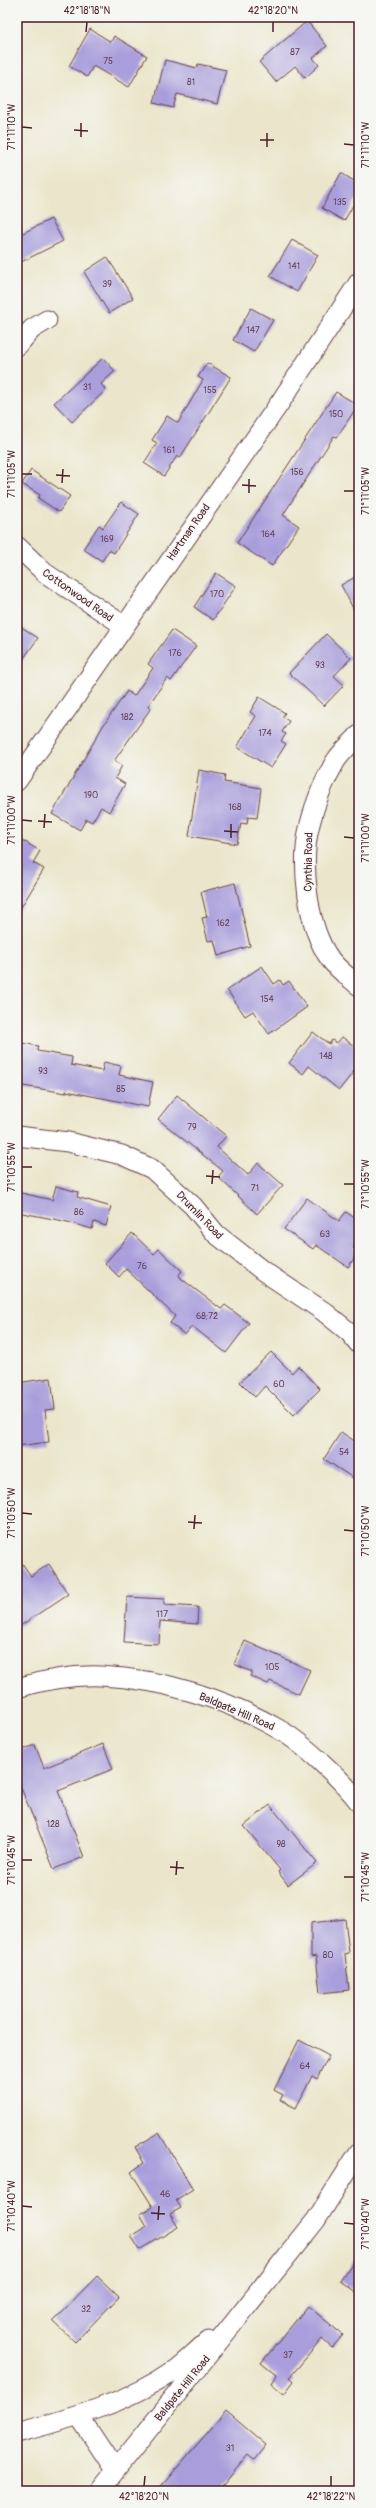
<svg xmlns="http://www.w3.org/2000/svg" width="376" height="2508" font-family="Pangolin,sans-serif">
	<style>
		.building { fill: #a99edb }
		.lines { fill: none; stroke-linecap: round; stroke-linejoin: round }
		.minor-casing { stroke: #623d43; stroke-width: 21 }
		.minor { stroke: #fff; stroke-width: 19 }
		.ticks { fill: none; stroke: #4a1f2b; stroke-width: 1.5 }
		.labels { text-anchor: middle; stroke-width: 3; stroke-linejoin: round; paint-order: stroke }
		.number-label { font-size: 9px; fill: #623f57 }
		.street-label { font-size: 11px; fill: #4a1f2b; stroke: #f6f6f2 }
		.neatline { fill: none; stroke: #4a1f2b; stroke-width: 1.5 }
		.ticks-label { font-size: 10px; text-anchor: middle; fill: #4a1f2b }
	</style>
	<rect width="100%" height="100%" fill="#f6f6f2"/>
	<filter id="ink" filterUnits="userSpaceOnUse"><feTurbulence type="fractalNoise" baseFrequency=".025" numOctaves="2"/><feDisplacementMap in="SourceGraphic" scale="8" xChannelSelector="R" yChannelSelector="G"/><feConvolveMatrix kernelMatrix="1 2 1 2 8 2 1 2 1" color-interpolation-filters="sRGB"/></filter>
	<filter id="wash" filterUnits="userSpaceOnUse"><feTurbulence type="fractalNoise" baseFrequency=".012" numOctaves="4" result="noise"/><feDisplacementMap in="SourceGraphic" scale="16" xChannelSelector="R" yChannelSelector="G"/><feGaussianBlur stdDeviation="0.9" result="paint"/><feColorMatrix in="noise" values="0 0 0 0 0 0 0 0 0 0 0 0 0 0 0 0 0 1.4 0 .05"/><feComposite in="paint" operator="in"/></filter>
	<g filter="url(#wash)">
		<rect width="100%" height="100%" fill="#ebe6cb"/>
		<g id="blocks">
			<g class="building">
				<path d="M307 21 327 46 313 58 319 65 305 78 295 66 276 82 259 62Z"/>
				<path d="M90 29 111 42 114 36 147 56 129 87 93 66 87 77 69 66Z"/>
				<path d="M165 60 197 68 198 64 226 70 217 104 177 94 173 108 154 103Z"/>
				<path d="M341 173 359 184V195L344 221 322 208Z"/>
				<path d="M51 219 63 241 17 264V236Z"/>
				<path d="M292 240 318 255 297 292 270 276Z"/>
				<path d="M107 257 133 298 109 313 84 272Z"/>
				<path d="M251 308 273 320 254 352 233 340Z"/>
				<path d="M103 358 115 371 101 384 106 390 72 422 54 403Z"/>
				<path d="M207 363 231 377 180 458 177 456 164 476 144 463 157 443 152 440 167 416 178 423 203 380 198 377Z"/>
				<path d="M336 392 358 405 337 437 334 436 283 515 299 526 272 566 237 543Z"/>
				<path d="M31 470 70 496 59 512 38 498 40 495 22 484Z"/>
				<path d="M121 502 139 514 114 553 109 550 102 561 83 549 99 525 103 528Z"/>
				<path d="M216 573 236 586 213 620 194 607Z"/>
				<path d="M359 575V620L341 585Z"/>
				<path d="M17 624 38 638 17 668Z"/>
				<path d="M172 630 196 646 171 681 167 678 148 706 151 708 114 761 122 766 115 778 125 784 109 812 101 807 92 822 86 819 80 830 52 814 103 726 127 691 134 696 153 668 148 664Z"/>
				<path d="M326 634 351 658 334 676 344 685 324 706 289 673Z"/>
				<path d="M259 697 285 713 282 717 289 721 282 732 286 734 281 741 286 744 271 768 237 747 256 716 250 712Z"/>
				<path d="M199 770 225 775 224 782 261 788 257 818 248 817 247 824 241 823 237 844 189 836Z"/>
				<path d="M17 837 40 851 33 863 44 869 17 914Z"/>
				<path d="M235 883 250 946 218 956 214 940 208 941 202 918 207 917 201 892Z"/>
				<path d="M262 966 274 984 280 980 283 985 289 981 307 1007 269 1034 253 1011 245 1016 227 990Z"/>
				<path d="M313 1032 329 1044 332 1040 337 1043 342 1037 359 1050V1065L339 1090 309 1066 303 1074 289 1063Z"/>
				<path d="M17 1042 38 1046 37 1051 72 1057 71 1065 102 1071 104 1062 121 1066 119 1075 153 1082 148 1107 66 1091V1093L17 1085Z"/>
				<path d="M177 1095 226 1136 217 1147 248 1175 258 1163 283 1185 257 1214 218 1177 223 1171 158 1119Z"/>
				<path d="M56 1186 78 1192 77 1197 111 1207 106 1226 94 1222 92 1229 64 1221 17 1212V1192L52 1200Z"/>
				<path d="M307 1198 339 1221 346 1212 359 1221V1239L353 1248 359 1252 348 1267 316 1245 313 1249 284 1229Z"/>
				<path d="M132 1233 154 1254 159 1249 182 1271 178 1276 221 1309 225 1305 249 1323 226 1353 192 1326 185 1335 170 1323 175 1316 126 1269 119 1277 105 1263Z"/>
				<path d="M271 1352 292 1373 298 1366 320 1389 294 1415 265 1386 255 1397 240 1382Z"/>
				<path d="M51 1378 55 1409 45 1410 49 1442 17 1446V1383Z"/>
				<path d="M341 1432 359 1444V1482L324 1459Z"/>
				<path d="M17 1556 31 1576 49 1564 68 1594 17 1628Z"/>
				<path d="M127 1597 164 1599V1605L198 1607 197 1624 160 1621 159 1644 124 1642Z"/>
				<path d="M245 1641 310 1670 299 1694 270 1681 268 1684 250 1676 252 1672 234 1664Z"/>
				<path d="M103 1744 113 1769 58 1791 84 1857 54 1869 17 1778V1752L35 1745 44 1768Z"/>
				<path d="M270 1805 317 1863 288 1885 278 1872 280 1870 244 1826Z"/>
				<path d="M345 1919 349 1953 345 1954 349 1990 320 1993 316 1956 311 1957V1923Z"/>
				<path d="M299 2040 329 2056 317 2079 312 2076 296 2108 280 2100 283 2095 274 2090Z"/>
				<path d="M159 2133 193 2189 176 2200 181 2208 170 2214 178 2227 140 2250 131 2236 147 2226 140 2214 153 2207 131 2172 144 2163 135 2147Z"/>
				<path d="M359 2253V2294L340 2281Z"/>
				<path d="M97 2276 119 2297 75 2342 53 2321Z"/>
				<path d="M308 2306 343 2335 332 2348 322 2339 290 2377 294 2381 284 2394 271 2383 276 2375 261 2363Z"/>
				<path d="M226 2411 266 2445 254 2460 248 2455 218 2491H157Z"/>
			</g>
		</g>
	</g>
	<g filter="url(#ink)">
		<use href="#blocks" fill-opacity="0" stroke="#623d43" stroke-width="1"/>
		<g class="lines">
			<defs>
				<g id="minor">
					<path d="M17 346 32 329 47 320"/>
					<path d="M17 546 45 573 123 625"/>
					<path d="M359 735C351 744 341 752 335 762 324 781 315 803 310 824 300 862 307 927 330 959 337 969 350 978 359 986"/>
					<path d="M17 781 279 404 359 282"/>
					<path d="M17 1136 68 1142 122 1155 152 1169 193 1206 216 1234 263 1271 323 1311 349 1332 359 1344"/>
					<path d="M17 1688C44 1680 73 1675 101 1676 163 1679 227 1699 280 1730 303 1743 343 1781 359 1802"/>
					<path d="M79 2416 115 2470"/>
					<path d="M17 2433C72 2418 128 2403 176 2369 187 2361 197 2350 208 2341"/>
					<path d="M99 2491 316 2220 359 2152"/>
				</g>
			</defs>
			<use href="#minor" class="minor-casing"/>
			<use href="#minor" class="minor"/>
		</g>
	</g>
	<path class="ticks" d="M86 32 87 22M273 32V22M22 127 32 128M74 130 88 131M81 137V123M260 140H274M344 144 354 145M267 147V133M22 474H32M56 475 70 476M62 483 63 469M242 485 256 486M344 491H354M249 493V479M22 820 32 821M38 821 52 822M44 828 45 814M224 831 238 832M344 837 354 838M231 838V824M22 1167H32M206 1176 220 1177M212 1184 213 1170M344 1184H354M22 1513 32 1514M188 1522 202 1523M194 1529 195 1515M344 1530 354 1531M22 1860H32M170 1867 184 1868M176 1875 177 1861M344 1877H354M22 2206 32 2207M151 2213 165 2214M158 2220 159 2206M344 2223 354 2224M144 2486 145 2476M331 2486V2476"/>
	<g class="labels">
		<g class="number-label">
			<text x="295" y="55">87</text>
			<text x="108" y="64">75</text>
			<text x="191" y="85">81</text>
			<text x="340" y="205">135</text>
			<text x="294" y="269">141</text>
			<text x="107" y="287">39</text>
			<text x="253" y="333">147</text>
			<text x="87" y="390">31</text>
			<text x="210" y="393">155</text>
			<text x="336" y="417">150</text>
			<text x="169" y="453">161</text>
			<text x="297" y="475">156</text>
			<text x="268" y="537">164</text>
			<text x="107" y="542">169</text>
			<text x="217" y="597">170</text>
			<text x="175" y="656">176</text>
			<text x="320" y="668">93</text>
			<text x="127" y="720">182</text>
			<text x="265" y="736">174</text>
			<text x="91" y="798">190</text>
			<text x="235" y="810">168</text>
			<text x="223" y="926">162</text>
			<text x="267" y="1002">154</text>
			<text x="326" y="1059">148</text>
			<text x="43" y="1074">93</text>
			<text x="121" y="1092">85</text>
			<text x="192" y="1130">79</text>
			<text x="255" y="1191">71</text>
			<text x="79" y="1215">86</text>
			<text x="325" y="1237">63</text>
			<text x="142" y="1269">76</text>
			<text x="207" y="1319">68;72</text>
			<text x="279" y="1387">60</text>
			<text x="344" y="1455">54</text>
			<text x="162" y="1617">117</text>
			<text x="272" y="1670">105</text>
			<text x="53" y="1827">128</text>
			<text x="281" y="1847">98</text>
			<text x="328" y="1958">80</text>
			<text x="305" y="2069">64</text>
			<text x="165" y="2197">46</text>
			<text x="86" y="2312">32</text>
			<text x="288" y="2358">37</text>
			<text x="230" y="2451">31</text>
		</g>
		<g class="street-label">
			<text transform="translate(188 532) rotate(-55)" y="4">Hartman Road</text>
			<text transform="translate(78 595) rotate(35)" y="4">Cottonwood Road</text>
			<text transform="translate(308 862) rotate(-89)" y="4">Cynthia Road</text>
			<text transform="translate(200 1215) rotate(46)" y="4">Drumlin Road</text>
			<text transform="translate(237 1711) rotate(23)" y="4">Baldpate Hill Road</text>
			<text transform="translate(182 2388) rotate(-51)" y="4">Baldpate Hill Road</text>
		</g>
	</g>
	<rect width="376" height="2508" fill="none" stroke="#f6f6f2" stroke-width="44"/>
	<rect x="22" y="22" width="332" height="2464" class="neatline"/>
	<g class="ticks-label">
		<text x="87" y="14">42°18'18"N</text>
		<text x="273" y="14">42°18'20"N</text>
		<text transform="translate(11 127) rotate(-90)" y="4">71°11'10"W</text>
		<text transform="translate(365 145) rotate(-90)" y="4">71°11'10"W</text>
		<text transform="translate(11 474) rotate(-90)" y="4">71°11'05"W</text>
		<text transform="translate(365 491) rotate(-90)" y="4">71°11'05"W</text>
		<text transform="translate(11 820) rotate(-90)" y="4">71°11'00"W</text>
		<text transform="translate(365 838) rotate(-90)" y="4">71°11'00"W</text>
		<text transform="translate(11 1167) rotate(-90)" y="4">71°10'55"W</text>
		<text transform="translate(365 1184) rotate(-90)" y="4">71°10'55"W</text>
		<text transform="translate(11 1513) rotate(-90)" y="4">71°10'50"W</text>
		<text transform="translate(365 1531) rotate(-90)" y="4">71°10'50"W</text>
		<text transform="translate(11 1860) rotate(-90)" y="4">71°10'45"W</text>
		<text transform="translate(365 1877) rotate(-90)" y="4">71°10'45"W</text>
		<text transform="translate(11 2206) rotate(-90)" y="4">71°10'40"W</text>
		<text transform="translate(365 2224) rotate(-90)" y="4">71°10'40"W</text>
		<text x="144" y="2500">42°18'20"N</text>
		<text x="331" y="2500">42°18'22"N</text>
	</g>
</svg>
